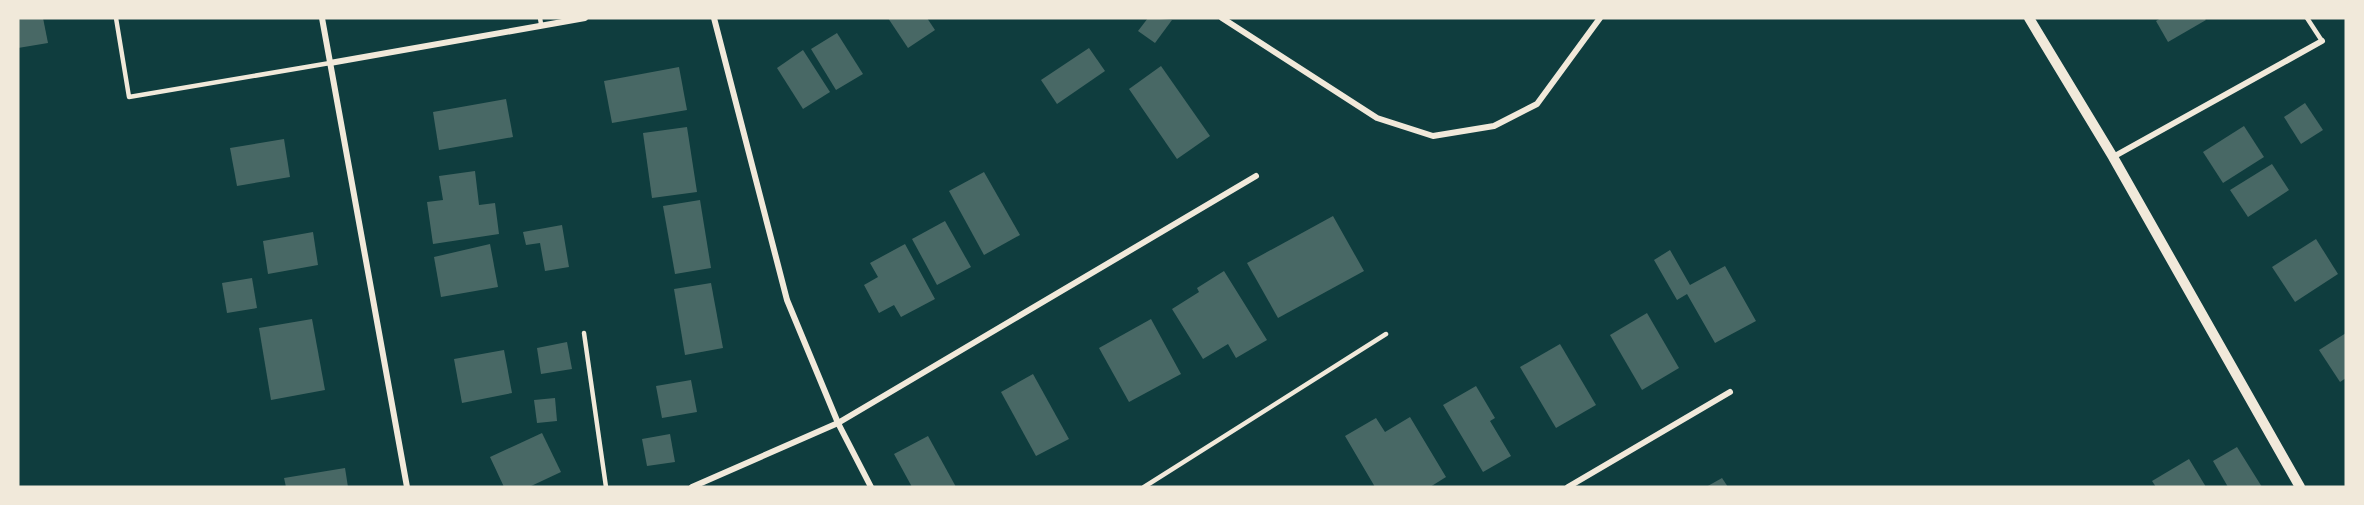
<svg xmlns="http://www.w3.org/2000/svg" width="2364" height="505" font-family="Overpass,sans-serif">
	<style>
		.building { fill: #486865 }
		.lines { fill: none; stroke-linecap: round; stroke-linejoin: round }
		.service { stroke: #f1e9da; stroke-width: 4.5 }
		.minor { stroke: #f1e9da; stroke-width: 6 }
		.tertiary { stroke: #f1e9da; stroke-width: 10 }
	</style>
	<rect width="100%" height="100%" fill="#0f3d3e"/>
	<g class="building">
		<path d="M18 18H43L48 43 18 48Z"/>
		<path d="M888 18H927L935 30 908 48Z"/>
		<path d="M1148 18 1172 20 1155 43 1138 31Z"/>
		<path d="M2161 18H2204L2206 20 2168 42 2156 21Z"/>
		<path d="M837 33 863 74 836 90 811 49Z"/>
		<path d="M1089 48 1105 71 1057 104 1041 80Z"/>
		<path d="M803 50 830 92 803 109 777 68Z"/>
		<path d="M1161 66 1210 136 1177 159 1129 89Z"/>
		<path d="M679 67 687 110 612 123 604 81Z"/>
		<path d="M506 99 513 137 439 150 433 112Z"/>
		<path d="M2305 103 2323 130 2301 144 2284 117Z"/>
		<path d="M2244 126 2264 157 2223 183 2203 152Z"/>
		<path d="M687 127 697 192 652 198 643 133Z"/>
		<path d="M284 139 290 177 237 186 230 148Z"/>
		<path d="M2272 164 2289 190 2248 217 2230 190Z"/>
		<path d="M475 171 479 205 495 203 499 234 433 244 427 202 443 200 439 176Z"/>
		<path d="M984 172 1020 235 984 255 949 191Z"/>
		<path d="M700 200 711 268 675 274 663 206Z"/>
		<path d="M1333 216 1364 271 1278 318 1247 263Z"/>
		<path d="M945 221 971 267 937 285 912 239Z"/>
		<path d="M562 225 569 267 545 271 540 243 526 245 523 232Z"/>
		<path d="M313 232 318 265 268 274 263 241Z"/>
		<path d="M2316 239 2338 274 2295 302 2272 267Z"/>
		<path d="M490 244 498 287 441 297 434 257Z"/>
		<path d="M905 244 935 299 901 317 894 305 879 313 864 285 878 277 870 263Z"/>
		<path d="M1670 250 1690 285 1725 266 1756 321 1715 343 1687 294 1677 300 1654 260Z"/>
		<path d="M1224 271 1267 340 1236 358 1228 344 1203 359 1172 309 1199 292 1197 288Z"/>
		<path d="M252 278 257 308 227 313 222 283Z"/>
		<path d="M711 283 723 348 685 355 674 289Z"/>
		<path d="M1647 313 1679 368 1642 390 1610 335Z"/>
		<path d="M312 319 325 390 271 400 259 328Z"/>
		<path d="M1151 319 1181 374 1129 402 1099 348Z"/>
		<path d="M2346 333V378L2340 382 2319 350Z"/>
		<path d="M567 342 572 369 541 374 537 348Z"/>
		<path d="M1560 344 1596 405 1556 428 1520 367Z"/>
		<path d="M504 350 512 393 462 403 454 359Z"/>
		<path d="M1033 374 1069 439 1036 456 1001 392Z"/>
		<path d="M691 380 697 412 662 418 656 386Z"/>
		<path d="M1476 386 1495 418 1490 421 1511 456 1483 472 1443 405Z"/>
		<path d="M555 398 557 421 537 423 534 400Z"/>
		<path d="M1410 417 1446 477 1430 487H1375L1345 436 1376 418 1385 432Z"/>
		<path d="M542 433 561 472 529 487H504L490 457Z"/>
		<path d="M670 434 675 462 647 466 642 439Z"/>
		<path d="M928 436 956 487H912L894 454Z"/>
		<path d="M2237 447 2262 487H2228L2213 461Z"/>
		<path d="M2189 459 2206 487H2156L2152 481Z"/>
		<path d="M345 468 348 487H286L284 478Z"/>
		<path d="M1722 478 1728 487H1706Z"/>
	</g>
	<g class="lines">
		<g class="service">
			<path d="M116 18 129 97 330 63"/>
			<path d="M540 18 541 24"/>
			<path d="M2307 18 2322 41"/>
			<path d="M584 333 606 487"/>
			<path d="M1144 487 1386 334"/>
		</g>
		<g class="minor">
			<path d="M322 18 407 487"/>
			<path d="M714 18 787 300 838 423 871 487"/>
			<path d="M1222 18 1377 118 1433 136 1494 126 1537 104 1600 18"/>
			<path d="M330 63 585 18"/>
			<path d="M2113 157 2322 41"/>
			<path d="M692 487 838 423 1256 176"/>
			<path d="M1568 487 1730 392"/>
		</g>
		<path class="tertiary" d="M2029 18 2113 157 2300 487"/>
	</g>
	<rect width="2364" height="505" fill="none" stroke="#f1e9da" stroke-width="39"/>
</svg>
